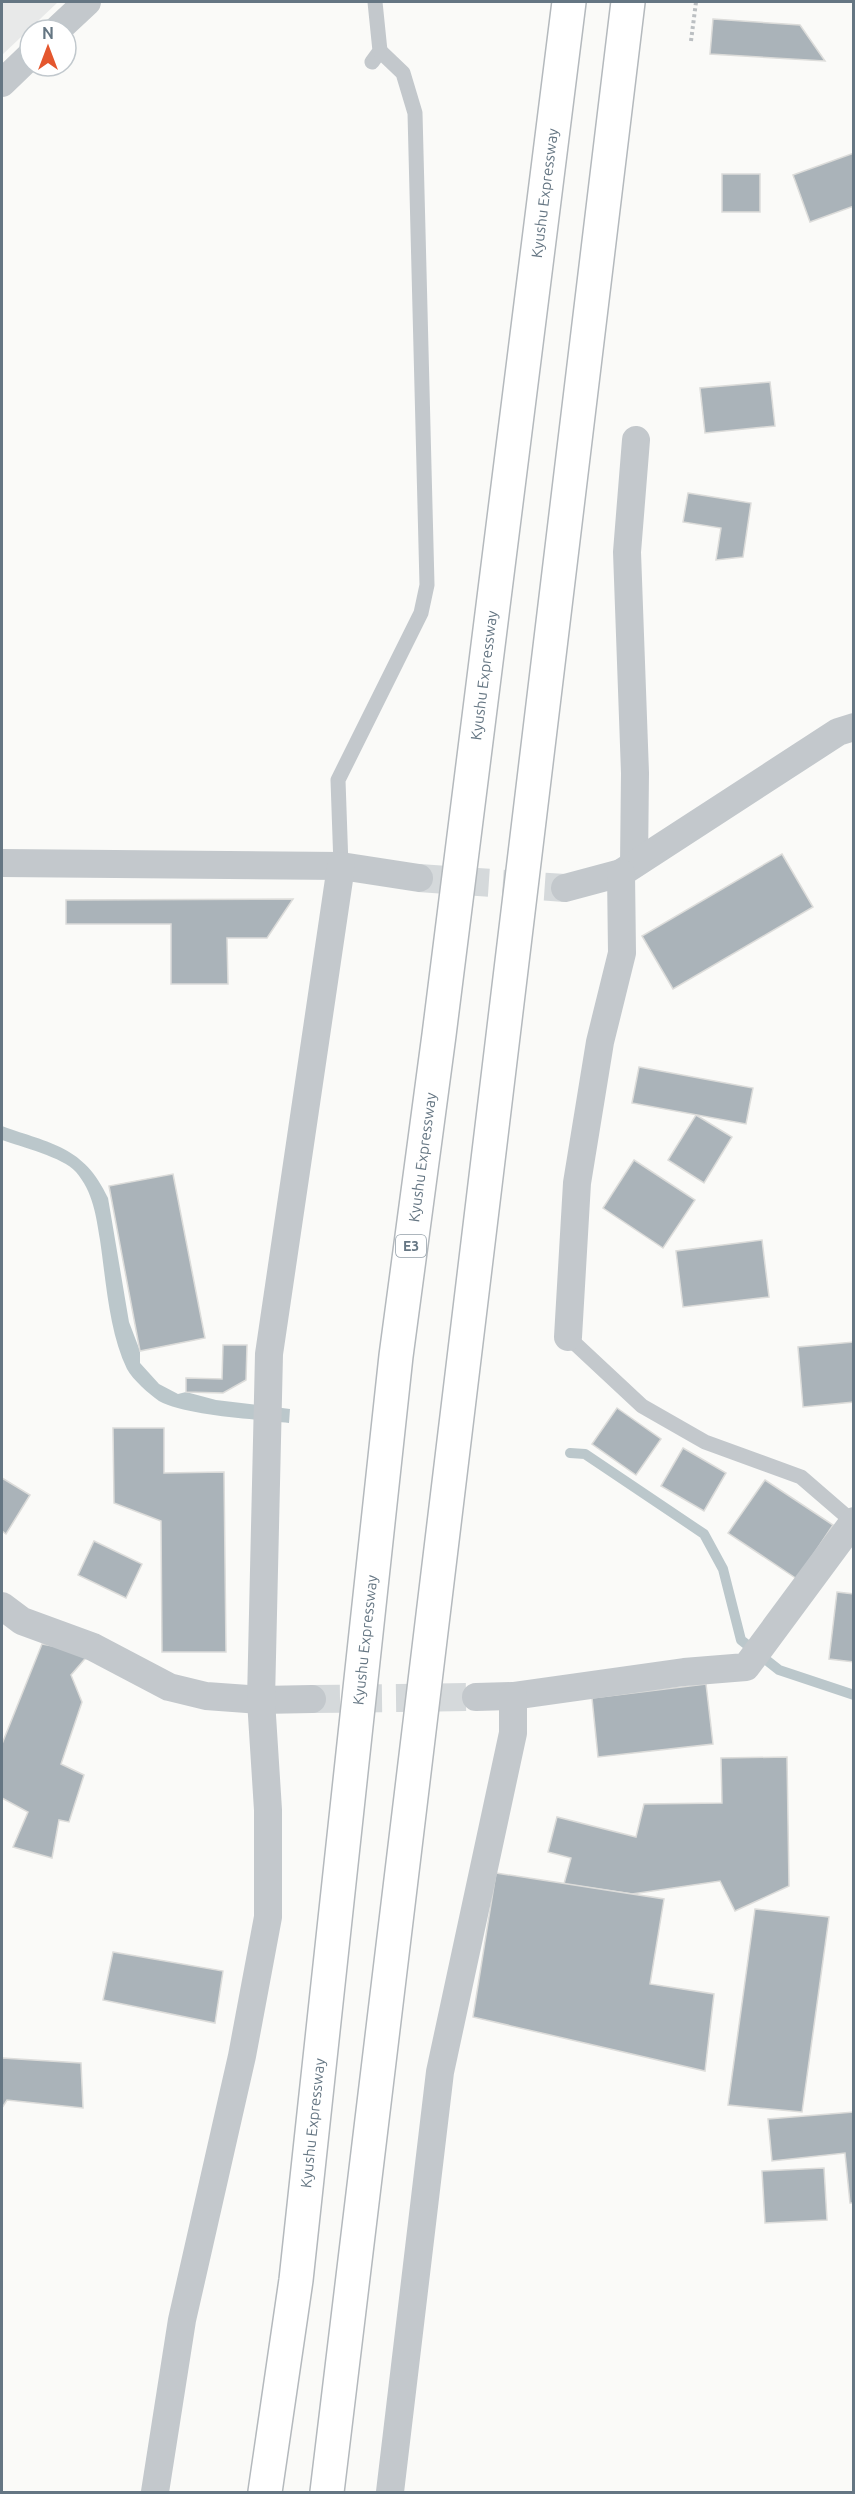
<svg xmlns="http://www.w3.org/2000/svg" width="855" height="2494" font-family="Ubuntu,sans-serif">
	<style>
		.built { fill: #e8e9e9 }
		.water { fill: #bbc7cb }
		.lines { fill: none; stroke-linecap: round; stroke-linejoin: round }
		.stream { stroke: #bbc7cb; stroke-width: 10 }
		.building { fill: #aab3b9; stroke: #dcdcda; stroke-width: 1.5 }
		.minor-tunnel { stroke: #d5d9db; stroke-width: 28; stroke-dasharray: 28 14; stroke-linecap: butt }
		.motorway-casing { stroke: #b4b9bd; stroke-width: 36 }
		.path { stroke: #bbbfc2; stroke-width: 4; stroke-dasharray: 3 3; stroke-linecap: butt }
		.service { stroke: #c3c8cc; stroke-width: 15 }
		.minor { stroke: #c3c8cc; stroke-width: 28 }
		.motorway { stroke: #fff; stroke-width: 33 }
		.labels { text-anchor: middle; stroke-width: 6; stroke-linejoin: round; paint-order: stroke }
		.shield { fill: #fff; stroke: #939fa8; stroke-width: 1.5 }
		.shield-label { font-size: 14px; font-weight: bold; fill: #657683 }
		.street-label { font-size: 15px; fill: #657683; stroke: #fff }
	</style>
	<rect width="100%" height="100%" fill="#fafaf8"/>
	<path class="built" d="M2 2H58L2 55Z"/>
	<path class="water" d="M2 1126C51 1144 84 1146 108 1198L129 1322 140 1351V1363L159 1384 178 1394 186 1392 216 1400 290 1409 289 1423C257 1419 186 1416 159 1401 149 1394 133 1380 127 1369 109 1332 106 1280 100 1240 96 1215 93 1192 76 1172 63 1157 21 1147 2 1140Z"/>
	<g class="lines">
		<path class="stream" d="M570 1453 585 1454 704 1534 723 1569 741 1640 779 1670 854 1695"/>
	</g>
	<g class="building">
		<path d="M713 19 800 25 825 61 710 54Z"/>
		<path d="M854 153V206L810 222 793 175Z"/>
		<rect x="722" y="174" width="38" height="38"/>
		<path d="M770 382 775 426 705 433 700 388Z"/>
		<path d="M688 493 751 503 743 557 716 560 721 528 683 522Z"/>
		<path d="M782 854 813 907 673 989 642 936Z"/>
		<path d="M293 899 267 938H227L228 984H171V924H66V900Z"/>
		<path d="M639 1067 753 1088 746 1124 632 1103Z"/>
		<path d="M696 1115 732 1137 704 1183 668 1160Z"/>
		<path d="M634 1160 695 1200 663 1248 603 1208Z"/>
		<path d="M173 1174 205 1338 140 1351 109 1186Z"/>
		<path d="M762 1240 769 1297 683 1307 676 1251Z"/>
		<path d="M854 1342V1402L803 1407 798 1347Z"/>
		<path d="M223 1345H247L246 1380 223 1393 186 1392V1378L222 1379Z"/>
		<path d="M617 1408 661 1439 636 1475 592 1444Z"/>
		<path d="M113 1428H164V1473L224 1472 226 1652H162L161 1521 114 1503Z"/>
		<path d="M683 1448 726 1473 704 1511 661 1486Z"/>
		<path d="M2 1478 30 1495 6 1534 2 1531Z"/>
		<path d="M765 1480 833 1525 797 1579 728 1533Z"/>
		<path d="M94 1541 142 1564 126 1598 78 1575Z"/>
		<path d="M837 1592 854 1594V1662L829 1659Z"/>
		<path d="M42 1644 90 1653 71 1675 82 1702 61 1764 84 1775 69 1822 59 1820 52 1858 13 1847 28 1812 2 1798V1744Z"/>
		<path d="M706 1684 713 1744 598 1757 592 1698Z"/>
		<path d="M787 1757 789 1886 735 1911 720 1881 632 1894 564 1884 571 1858 548 1852 557 1817 636 1837 644 1804 722 1803 721 1758Z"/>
		<path d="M496 1873 664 1899 650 1984 714 1994 705 2071 473 2017Z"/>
		<path d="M755 1909 829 1917 802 2112 728 2105Z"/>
		<path d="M113 1952 223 1971 215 2023 103 2000Z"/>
		<path d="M2 2058 81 2063 83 2108 7 2100 2 2108Z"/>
		<path d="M854 2112V2203H850L845 2153 772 2161 768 2119Z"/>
		<path d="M824 2168 827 2220 765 2223 762 2171Z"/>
	</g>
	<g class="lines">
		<g class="minor-tunnel">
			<path d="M419 878 565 888"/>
			<path d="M312 1699 476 1697"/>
		</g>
		<defs>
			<g id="motorway">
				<path id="s1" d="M265 2492 296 2280 396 1356 439 1035 569 2"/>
				<path d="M327 2492 628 2"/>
			</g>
		</defs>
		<use href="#motorway" class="motorway-casing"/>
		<path class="path" d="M691 41 696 2"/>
		<g class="service">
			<path d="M372 62 380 51 375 2"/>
			<path d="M341 866 338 780 421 613 427 585 415 113 403 73 380 51"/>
			<path d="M568 1337 642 1406 705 1442 801 1477 852 1521"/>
		</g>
		<g class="minor">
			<path d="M57 30 87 2"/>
			<path d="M2 83 30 56"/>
			<path d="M2 863 341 866 419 878"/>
			<path d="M634 864 635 773 627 552 636 440"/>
			<path d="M565 888 621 873 838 732 854 727"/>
			<path d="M568 1337 577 1183 600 1042 622 953 621 873"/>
			<path d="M2 1606 22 1621 93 1647 169 1687 206 1696 261 1700 312 1699"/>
			<path d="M476 1697 513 1696 684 1672 746 1667 854 1521"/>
			<path d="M155 2492 182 2320 242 2056 268 1917V1810L261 1700 269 1354 341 866"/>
			<path d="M390 2492 440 2072 513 1733V1696"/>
		</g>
		<use href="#motorway" class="motorway"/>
	</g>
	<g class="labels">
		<rect class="shield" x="396" y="1235" width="30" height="22" rx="4.5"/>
		<g class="shield-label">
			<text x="411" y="1251">E3</text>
		</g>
		<g class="street-label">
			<text dy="5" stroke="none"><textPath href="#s1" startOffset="2316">Kyushu Expressway</textPath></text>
			<text dy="5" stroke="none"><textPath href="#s1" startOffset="1830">Kyushu Expressway</textPath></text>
			<text dy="5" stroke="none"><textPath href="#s1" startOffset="1344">Kyushu Expressway</textPath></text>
			<text dy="5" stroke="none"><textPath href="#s1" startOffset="858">Kyushu Expressway</textPath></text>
			<text dy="5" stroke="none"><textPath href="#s1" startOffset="372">Kyushu Expressway</textPath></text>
		</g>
	</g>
	<rect width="855" height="2494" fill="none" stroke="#657683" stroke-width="6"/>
	<g transform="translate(48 48)"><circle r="28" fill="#ffffff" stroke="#c1c8cd" stroke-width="1.5"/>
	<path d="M0-4.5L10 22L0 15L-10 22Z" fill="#e4572e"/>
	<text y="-9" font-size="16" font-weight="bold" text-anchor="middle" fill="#657683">N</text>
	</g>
</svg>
